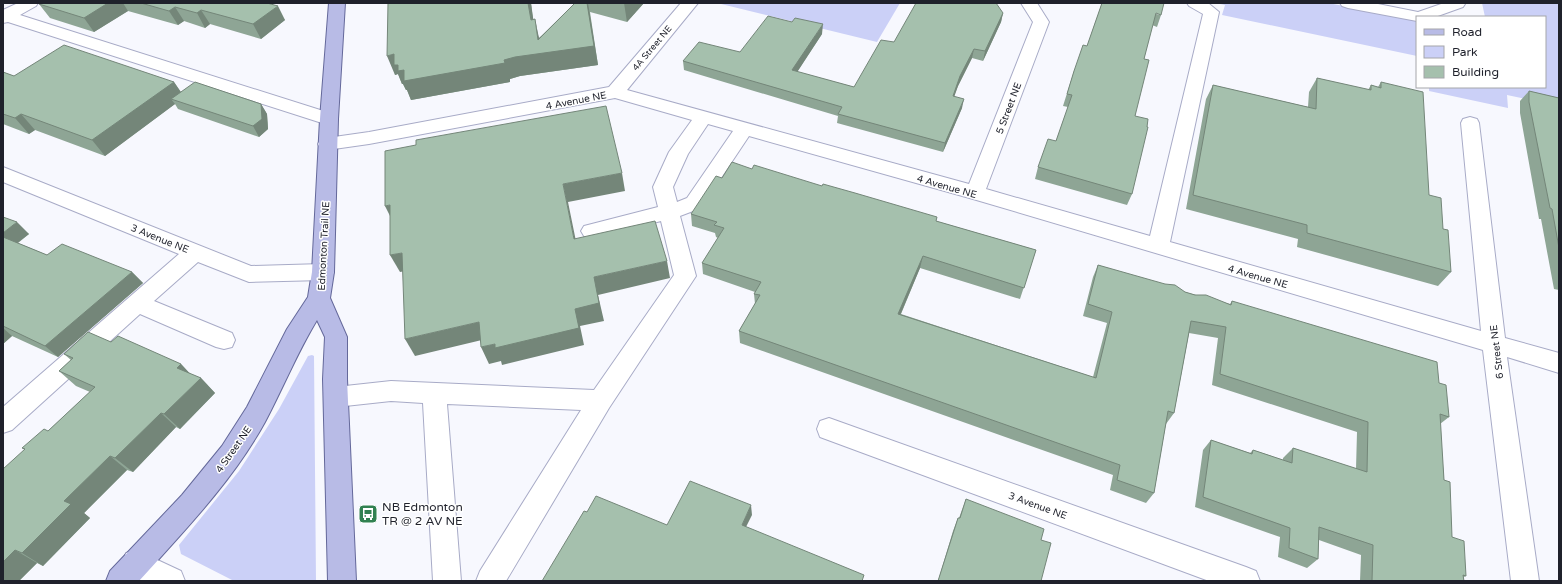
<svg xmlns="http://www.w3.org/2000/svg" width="1562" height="584" font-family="'Varela Round',sans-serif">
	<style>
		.green { fill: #cbd0f7 }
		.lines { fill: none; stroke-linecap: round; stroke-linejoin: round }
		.minor-casing { stroke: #a8abc7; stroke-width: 2 }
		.major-casing { stroke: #64689a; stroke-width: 2 }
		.minor { fill: #fff; fill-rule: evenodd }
		.major { fill: #b8bbe6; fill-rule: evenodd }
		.wall { fill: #8ea595 }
		.shaded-wall { fill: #748679 }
		.building { fill: #a5c0ad; stroke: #748679 }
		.labels { text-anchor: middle; stroke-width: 3; stroke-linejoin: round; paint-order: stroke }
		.far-street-label { font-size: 9px; fill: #1f212b; stroke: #fff }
		.street-label { font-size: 10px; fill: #1f212b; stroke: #fff }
		.near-poi-label { font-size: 12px; fill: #1f212b; stroke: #fff; text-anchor: start }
	</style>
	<rect width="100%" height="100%" fill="#f7f8fe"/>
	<g class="green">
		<path d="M717 3H900L877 42Z"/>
		<path d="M1215 3H1328L1417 20V56L1222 15 1225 5Z"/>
		<path d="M1482 3H1559V106L1507 95 1508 108 1429 91V87H1545V17H1485Z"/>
		<path d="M312 355 314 356 316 581H234L181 554 179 545 239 471 279 409 308 356Z"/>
	</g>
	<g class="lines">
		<defs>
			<g id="minor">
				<path d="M18 3H38L36 6 20 15 336 115 338 119 336 123 329 125 322 123 8 22 3 23V10Z"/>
				<path d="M681 3H698L627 90 969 184 1033 22 1021 3H1037L1049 22 986 189 1150 236 1203 14 1189 6 1187 3H1208L1219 12 1170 242 1481 331 1461 123 1463 119 1470 117 1477 119 1479 123 1505 338 1559 353V373L1507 357 1539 581H1511L1483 350 973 199 749 136 701 208 680 216 696 276 609 408 506 581H476L480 571 581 410 447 404 461 581H433L423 403 391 401 336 407 327 404 324 397 327 390 336 387 391 381 594 390 674 275 661 221 591 239 584 236 581 231 584 226 658 207 653 187 669 152 692 120 615 98 369 144 327 150 320 148 318 144 320 140 327 138 369 132 609 87ZM708 124 733 131 687 198 677 202 673 187 688 154Z"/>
				<path d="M1340 3H1373L1418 12 1444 3 1465 4 1463 7 1435 17H1417V21L1348 8 1342 6Z"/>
				<path d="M3 167 251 266 323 264 331 266 334 272 331 278 323 280 249 282 198 262 154 301 232 333 235 340 232 347 224 349 216 347 140 314 12 430 3 433V407L179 254 3 182Z"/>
				<path d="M829 418 1246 567 1256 571 1260 581H1209L820 437 817 429 820 421Z"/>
				<path d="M136 550 181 571 185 581H142L126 573 122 563 126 553Z"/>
			</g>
			<path id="major" d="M329 3H345L338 119 334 272 330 298 347 337V379L356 581H328L323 379 325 337 317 320C297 353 283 388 265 422 232 482 184 531 139 581H106L110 571 182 495 222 446 247 407 287 329 308 297 312 272 320 119Z"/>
		</defs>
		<use href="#minor" class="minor-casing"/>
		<use href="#major" class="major-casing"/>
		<use href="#minor" class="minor"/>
		<use href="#major" class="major"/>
	</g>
	<g class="wall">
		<path d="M40 3H267L285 20 261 39 210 24 205 28 184 21 178 25 128 11 94 32 50 18 39 4Z"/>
		<path d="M388 3H531L533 20 539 38 575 3H644L627 22 590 12 598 65 520 76 510 79V82L411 100 407 90H406L403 84H402L398 74 395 75Z"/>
		<path d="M1102 3 1161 15 1157 27 1152 25 1144 59 1135 116 1132 194 1127 205 1035 179 1038 167 1056 141 1068 107 1063 106 1074 71 1087 46Z"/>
		<path d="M1003 13 1001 22 983 61 972 58 958 86 954 96 962 108 943 152 837 123 838 116 684 70 683 61 740 52 822 34 797 72 854 87Z"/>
		<path d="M3 72 14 76 174 82 181 92 261 104 267 114 268 129 259 137 178 109 175 104 105 156 35 130 29 134 3 124Z"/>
		<path d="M1317 78 1368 90 1371 85 1378 87 1381 82 1443 229 1451 272 1438 286 1297 247 1298 239 1186 209 1206 99 1213 85 1308 107 1309 92Z"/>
		<path d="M1529 91 1559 98V290L1554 289 1541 219H1539L1520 113V101Z"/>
		<path d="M752 169 936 221 1036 250 1020 299 920 268 901 314 1093 377 1107 323 1083 316 1093 277 1098 265 1185 292 1230 304 1232 301 1439 383 1449 417 1440 424 1444 480 1452 537 1466 576 1464 577V581H1360L1361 555 1319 540 1318 559 1307 568 1278 557 1280 537 1195 507 1203 450 1211 440 1250 453 1253 450 1283 460V458L1293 448 1356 469 1357 432 1212 385 1218 338 1189 333 1174 413 1166 424V423L1154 493 1146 503 1110 490 1113 475 740 343 739 331 755 304 754 294 755 292 703 274 702 263 718 238 716 237 715 233 692 226 691 214 722 178Z"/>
		<path d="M3 217 29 234 18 243 47 255 132 272 143 283 58 357 12 336 3 344Z"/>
		<path d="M111 342 181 364 190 374 201 378 215 393 180 429 176 427 133 472 127 470 84 513 90 518 43 566 37 563 19 581H3L24 449 22 448 48 431 90 392 76 386 59 371 71 360 64 354Z"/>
		<path d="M966 499 1041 540V581H938L953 531 958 518H959Z"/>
	</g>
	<g class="shaded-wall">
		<path d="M108 3H123L128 11 94 32 84 18Z"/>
		<path d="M528 3H531L536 39 531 20Z"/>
		<path d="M588 3 598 65 520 76 510 79V82L411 100 407 90H406L403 84H402L398 74 395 75 387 56 394 54 504 60 538 40 535 19 539 38Z"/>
		<path d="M624 3H644L627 22Z"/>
		<path d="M278 6 285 20 261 39 253 24Z"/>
		<path d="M175 7 184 21 178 25 169 11Z"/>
		<path d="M201 10 210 24 205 28 197 13Z"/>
		<path d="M1003 13 1001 22 983 61 985 51Z"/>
		<path d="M823 24 822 34 792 80V70Z"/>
		<path d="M974 49 972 58 958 86 951 106 953 96 960 76Z"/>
		<path d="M174 82 184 97 171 99 175 104 105 156 92 140Z"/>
		<path d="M964 99 962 108 943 152 945 143Z"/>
		<path d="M261 104 267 114 268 129 259 137 253 126Z"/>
		<path d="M21 114 35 130 29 134 15 118Z"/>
		<path d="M622 173 625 191 568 202 579 256 574 239 563 184Z"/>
		<path d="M390 205 394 224 385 206Z"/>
		<path d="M17 222 29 234 12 247 3 238V233Z"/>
		<path d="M402 253 411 270 400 272 390 255Z"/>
		<path d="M923 256 920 268 896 325 898 314Z"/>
		<path d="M667 261 670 278 598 295 604 321 580 326 584 345 502 365 501 361 489 364 481 347 495 344 575 309 594 277Z"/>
		<path d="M132 272 143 283 58 357 45 346Z"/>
		<path d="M479 322 486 339 415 356 405 339Z"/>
		<path d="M3 328 12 336 3 344Z"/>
		<path d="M181 364 196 380 177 368Z"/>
		<path d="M201 378 215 393 180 429 164 414Z"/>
		<path d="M161 413 176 427 133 472 115 458Z"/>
		<path d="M110 456 127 470 84 513 90 518 43 566 22 553 64 501Z"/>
		<path d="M751 505 752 515 742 535V525Z"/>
		<path d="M15 550 37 563 19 581H3V562Z"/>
	</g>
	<g class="building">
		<path d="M40 3H108L84 18 39 4Z"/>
		<path d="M141 3H267L278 6 253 24 201 10 197 13 175 7 169 11Z"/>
		<path d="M388 3H528L531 20 535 19 538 40 575 3H587L594 46 515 57 504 60 505 63 404 81V70L398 71V65H394V54L387 56Z"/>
		<path d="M916 3H996L1003 13 985 51 974 49 960 76 953 96 964 99 945 143 838 114 842 107 683 61 699 42 740 52 768 16 792 22 795 18 823 24 792 70 854 87 881 40 894 42Z"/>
		<path d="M1102 3H1164L1161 15 1156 13 1144 59 1149 60 1135 116 1148 119 1147 127H1148L1132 194 1038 167 1048 139 1056 141 1072 95 1067 94 1074 71 1083 45 1087 46Z"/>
		<path d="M64 45 174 82 92 140 21 114 15 118 3 114V72L14 76Z"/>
		<path d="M1317 78 1371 90V85L1381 88V82L1423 92 1429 195 1441 198 1443 229 1448 230 1451 272 1307 233V225L1193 195 1213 85 1316 109Z"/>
		<path d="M195 82 261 104 262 119 253 126 171 99Z"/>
		<path d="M1529 91 1559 98V248L1552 209 1550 208 1529 102Z"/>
		<path d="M606 106 622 173 563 184 574 239 655 221 667 261 594 277 599 303 575 309 579 328 495 348V344L481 347 479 322 405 339 402 253 390 255V205L385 206V151L416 145V140Z"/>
		<path d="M732 162 752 169 754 165 822 186 823 184 855 193 937 217 936 221 1036 250 1024 288 923 256 898 314 1096 378 1112 312 1088 304 1098 265 1165 284 1175 285 1185 292 1195 295H1206L1231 305 1232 301 1437 362 1439 383 1446 385 1449 417 1440 414 1444 480 1450 482 1452 537 1464 541 1466 576 1463 575 1464 581H1372L1373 545 1319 527 1318 559 1289 548 1290 528 1203 497 1211 440 1252 454 1253 450 1292 463 1293 448 1367 472 1368 422 1220 374 1226 327 1191 321 1174 413 1168 411 1154 493 1117 480 1120 465 739 331 760 295 754 294 761 282 702 263 724 228 714 225 717 222 691 214 716 176 722 178Z"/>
		<path d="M3 217 17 222 3 233Z"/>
		<path d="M3 237 47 255 62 244 132 272 45 346 3 326Z"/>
		<path d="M88 332 111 342 118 336 181 364 177 368 201 378 164 414 161 413 115 458 110 456 64 501 71 504 22 553 15 550 3 562V469L25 449 22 448 44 429 48 431 95 387 59 371 73 358 64 354Z"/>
		<path d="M690 481 751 505 742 525 864 575 862 581H542L584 511 587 512 596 496 667 525Z"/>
		<path d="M966 499 1044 529 1041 540 1051 543 1041 581H938L958 518H960Z"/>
	</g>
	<defs>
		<symbol id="bus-square" viewBox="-11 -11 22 22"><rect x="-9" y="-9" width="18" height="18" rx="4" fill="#318151" stroke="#fff"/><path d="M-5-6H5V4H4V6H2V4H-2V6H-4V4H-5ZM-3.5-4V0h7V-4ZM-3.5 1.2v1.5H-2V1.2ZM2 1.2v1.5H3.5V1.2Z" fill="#fff"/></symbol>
	</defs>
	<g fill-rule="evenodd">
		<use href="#bus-square" x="357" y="503" width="22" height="22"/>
	</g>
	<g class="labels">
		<g class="far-street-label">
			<text transform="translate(652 48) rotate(-50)" y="3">4A Street NE</text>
		</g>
		<g class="street-label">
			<text transform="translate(576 100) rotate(-11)" y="4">4 Avenue NE</text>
			<text transform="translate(1008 108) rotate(-69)" y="4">5 Street NE</text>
			<text transform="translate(947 186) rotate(16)" y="4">4 Avenue NE</text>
			<text transform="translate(160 238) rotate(22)" y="4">3 Avenue NE</text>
			<text transform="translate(323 246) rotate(-87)" y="4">Edmonton Trail NE</text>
			<text transform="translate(1258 276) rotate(16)" y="4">4 Avenue NE</text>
			<text transform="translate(1496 352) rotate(-97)" y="4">6 Street NE</text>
			<text transform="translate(233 449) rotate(-55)" y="4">4 Street NE</text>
			<text transform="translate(1038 505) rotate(20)" y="4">3 Avenue NE</text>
		</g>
		<g class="near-poi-label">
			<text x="382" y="511">NB Edmonton<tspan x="382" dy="14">TR @ 2 AV NE</tspan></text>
		</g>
	</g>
	<rect width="1562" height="584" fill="none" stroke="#1f212b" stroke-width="8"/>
	<rect x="1416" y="16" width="130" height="72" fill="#ffffff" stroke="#a5a6aa"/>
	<rect x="1424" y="29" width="20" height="6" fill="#b8bbe6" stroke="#a5a6aa"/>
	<text x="1452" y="36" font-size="12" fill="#1f212b">Road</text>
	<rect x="1424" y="46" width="20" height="12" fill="#cbd0f7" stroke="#a5a6aa"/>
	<text x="1452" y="56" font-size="12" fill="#1f212b">Park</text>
	<rect x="1424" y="66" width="20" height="12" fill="#a5c0ad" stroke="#a5a6aa"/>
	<text x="1452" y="76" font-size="12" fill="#1f212b">Building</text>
</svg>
